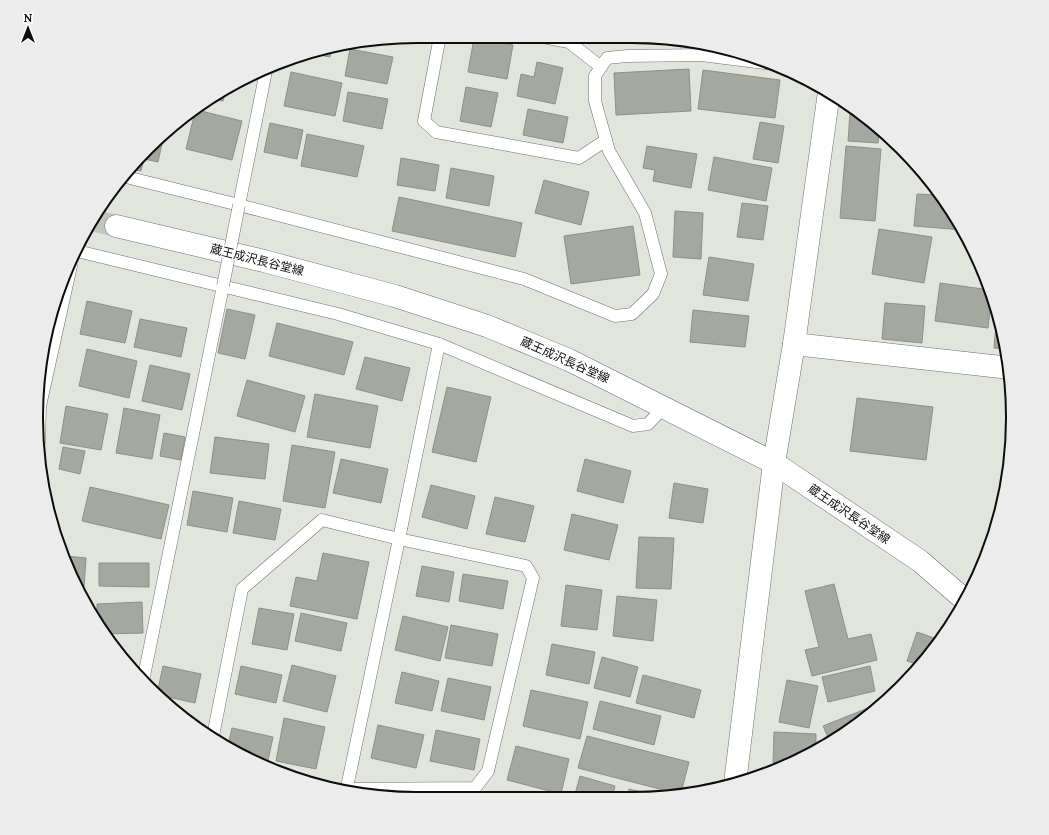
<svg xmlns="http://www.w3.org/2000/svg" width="1049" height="835" font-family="Lora,'Noto Sans JP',serif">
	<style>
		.building { fill: #a5a7a1; stroke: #8d8f89 }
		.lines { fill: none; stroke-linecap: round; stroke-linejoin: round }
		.secondary-tunnel { stroke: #c2c5be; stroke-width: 22; stroke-dasharray: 22 11; stroke-linecap: butt }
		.lane-casing { stroke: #6e716b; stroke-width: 13 }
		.street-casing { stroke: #6e716b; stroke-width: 23 }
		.secondary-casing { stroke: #6e716b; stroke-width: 23 }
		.lane { stroke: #fff; stroke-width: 12 }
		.street { stroke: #fff; stroke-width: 22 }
		.secondary { stroke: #fff; stroke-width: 22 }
		.lane-bridge-casing { stroke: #6e716b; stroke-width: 13; stroke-linecap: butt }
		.lane-bridge { stroke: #fff; stroke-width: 12 }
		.labels { text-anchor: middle; stroke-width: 3; stroke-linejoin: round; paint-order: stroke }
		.street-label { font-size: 12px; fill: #0d0e0c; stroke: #fff }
		.rim { fill: none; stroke: #0d0e0c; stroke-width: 2 }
	</style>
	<rect width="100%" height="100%" fill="#e2e5de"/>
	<g class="building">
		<path d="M474 38 513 45 507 79 468 72Z"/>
		<path d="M332 47 330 57 310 53 319 49Z"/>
		<path d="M350 49 393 57 387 84 345 76Z"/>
		<path d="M537 62 563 68 555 104 517 96 521 74 534 77Z"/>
		<path d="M689 69 691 111 616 115 614 73Z"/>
		<path d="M703 70 780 80 775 118 698 109Z"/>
		<path d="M291 72 342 83 335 116 284 106Z"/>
		<path d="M466 87 498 93 491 127 460 121Z"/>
		<path d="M226 88 223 101 212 99Z"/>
		<path d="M348 92 388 99 382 129 343 121Z"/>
		<path d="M528 109 568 117 563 143 523 135Z"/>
		<path d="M197 110 242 121 232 160 186 149 195 112Z"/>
		<path d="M850 113H859L880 128 878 143 848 141Z"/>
		<path d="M760 122 784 126 778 163 753 159Z"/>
		<path d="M270 123 303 130 297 159 264 152Z"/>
		<path d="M307 134 364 146 357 177 301 166Z"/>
		<path d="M164 135 158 162 144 159 141 171 132 169 148 148Z"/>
		<path d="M647 146 697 154 691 188 653 181 655 170 643 168Z"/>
		<path d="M846 146 881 149 875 221 840 218Z"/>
		<path d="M714 157 772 168 766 201 708 190Z"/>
		<path d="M401 158 439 165 435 191 397 185Z"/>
		<path d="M451 168 494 176 489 206 446 198Z"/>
		<path d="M544 180 589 192 581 225 535 213Z"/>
		<path d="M917 194 936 195 963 230 914 226Z"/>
		<path d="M399 197 522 223 515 257 392 231Z"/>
		<path d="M742 203 768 206 763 240 737 237Z"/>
		<path d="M675 211 703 213 701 259 673 257Z"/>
		<path d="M633 226 640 275 571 284 564 236Z"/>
		<path d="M879 229 932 237 924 283 872 274Z"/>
		<path d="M709 257 754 264 748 301 703 295Z"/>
		<path d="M940 283 990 290 992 294 988 328 935 321Z"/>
		<path d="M87 301 132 311 125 343 80 334Z"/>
		<path d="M885 303 925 306 922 343 882 339Z"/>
		<path d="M227 309 255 315 245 359 218 353Z"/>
		<path d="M693 310 749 316 745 347 690 342Z"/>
		<path d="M997 312 1005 349 994 348Z"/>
		<path d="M140 319 187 328 181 357 134 347Z"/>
		<path d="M277 323 353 342 344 375 269 356Z"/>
		<path d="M87 349 137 361 129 398 79 386Z"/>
		<path d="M365 357 410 368 402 401 356 389Z"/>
		<path d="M150 365 190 374 182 410 142 401Z"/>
		<path d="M247 380 305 396 295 432 237 416Z"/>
		<path d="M447 387 491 397 476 462 432 452Z"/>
		<path d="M315 394 378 406 370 448 307 437Z"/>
		<path d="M857 398 933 407 926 460 850 451Z"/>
		<path d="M66 406 108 414 101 450 60 443Z"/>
		<path d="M124 408 160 415 152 459 116 453Z"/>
		<path d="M164 433 185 437 181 460 160 456Z"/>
		<path d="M215 437 269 444 265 479 210 473Z"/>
		<path d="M292 445 335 452 325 508 283 501Z"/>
		<path d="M63 447 85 451 80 474 59 469Z"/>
		<path d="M341 459 388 469 381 503 333 493Z"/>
		<path d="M585 459 631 471 623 503 577 491Z"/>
		<path d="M674 483 708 489 703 523 669 518Z"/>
		<path d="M431 485 475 496 467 529 422 517Z"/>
		<path d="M90 487 169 505 161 539 82 521Z"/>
		<path d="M193 491 233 498 227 532 187 525Z"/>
		<path d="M495 497 534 506 525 542 486 534Z"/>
		<path d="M239 501 281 509 275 540 233 533Z"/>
		<path d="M572 514 618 525 609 560 564 550Z"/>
		<path d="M639 537 674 538 671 589 636 588Z"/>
		<path d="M323 553 369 562 357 619 290 606 296 577 317 581Z"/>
		<path d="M66 556 86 558 84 587H78Z"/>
		<path d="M99 563H149V587L99 586Z"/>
		<path d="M422 566 454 572 449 602 416 596Z"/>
		<path d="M463 574 508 581 503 609 459 601Z"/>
		<path d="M834 584 848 639 871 634 877 660 812 676 805 650 819 647 805 591Z"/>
		<path d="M566 585 602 590 597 630 561 626Z"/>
		<path d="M617 596 657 600 653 641 613 636Z"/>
		<path d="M142 602 143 633 105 634 97 622V604Z"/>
		<path d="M259 608 294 614 287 650 252 644Z"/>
		<path d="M301 613 347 623 341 651 295 641Z"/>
		<path d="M403 616 448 627 440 661 395 650Z"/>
		<path d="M451 625 498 634 492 666 445 658Z"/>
		<path d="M917 632 940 640 934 650 920 665 907 661Z"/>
		<path d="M552 644 595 652 589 684 546 675Z"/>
		<path d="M602 657 638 667 630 697 594 688Z"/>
		<path d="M292 665 336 676 327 712 283 701Z"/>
		<path d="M163 666 201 674 195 703 159 695 157 694Z"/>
		<path d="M241 666 282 675 276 703 235 694Z"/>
		<path d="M870 666 875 691 828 702 822 677Z"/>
		<path d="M402 672 439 681 432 711 395 703Z"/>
		<path d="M643 675 701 690 694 718 636 703Z"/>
		<path d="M448 678 491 687 484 720 441 711Z"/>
		<path d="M787 680 818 686 809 728 779 722Z"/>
		<path d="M531 690 588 702 580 739 523 726Z"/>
		<path d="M891 696 883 704 873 711 871 706Z"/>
		<path d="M600 701 661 716 654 745 593 729Z"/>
		<path d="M868 708 870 714 830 742 823 726Z"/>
		<path d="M284 718 325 727 316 769 276 761Z"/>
		<path d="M378 725 424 735 416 768 371 758Z"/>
		<path d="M232 728 273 737 267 765 261 764 228 745Z"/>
		<path d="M436 730 480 739 474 770 430 761Z"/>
		<path d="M774 732 816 734V751L788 764 773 763Z"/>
		<path d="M587 736 689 762 681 793 679 794 578 768Z"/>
		<path d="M516 746 569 759 561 794 507 780Z"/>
		<path d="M580 776 615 786 612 798H574Z"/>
		<path d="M629 789 663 797 657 798H627Z"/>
	</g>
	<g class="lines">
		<path class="secondary-tunnel" d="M92 220 116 226"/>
		<defs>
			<g id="lane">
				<path d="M440 36 424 121 436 132 579 158 606 140"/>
				<path d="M538 36 569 42 601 67"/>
				<path d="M126 177 239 205 524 279 615 316 632 314 653 294 661 274 645 213 609 151 595 101V76L607 58 627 56 701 55 772 64"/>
				<path d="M239 205 266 71"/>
				<path d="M77 251 338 314 439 344 633 426 648 424 664 407"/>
				<path d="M39 443 40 406 71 266"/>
				<path d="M143 681 223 286"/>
				<path d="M213 736 242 589 322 520 399 539 526 566 533 578 488 771 475 788 346 789 337 790"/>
				<path d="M346 792 399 539 439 344"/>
			</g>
			<path id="street" d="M794 344 1010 368"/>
			<g id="secondary">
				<path d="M116 226 264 261 395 296 487 326 569 360 774 463 920 561 965 600"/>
				<path d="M735 783 774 463 794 344 829 92"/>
			</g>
		</defs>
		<use href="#lane" class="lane-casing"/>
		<use href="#street" class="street-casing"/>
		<use href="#secondary" class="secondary-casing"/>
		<use href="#lane" class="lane"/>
		<use href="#street" class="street"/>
		<use href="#secondary" class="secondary"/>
		<defs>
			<path id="lane-bridge" d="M223 286 239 205"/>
		</defs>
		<use href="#lane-bridge" class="lane-bridge-casing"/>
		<use href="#lane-bridge" class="lane-bridge"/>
	</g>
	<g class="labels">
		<g class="street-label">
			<text transform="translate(257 260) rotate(14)" y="4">蔵王成沢長谷堂線</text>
			<text transform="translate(565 360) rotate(24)" y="4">蔵王成沢長谷堂線</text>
			<text transform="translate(849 514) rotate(34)" y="4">蔵王成沢長谷堂線</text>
		</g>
	</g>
	<path d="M0 0H1049V835H0ZM417 43H632A374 374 0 0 1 1006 417V418A374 374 0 0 1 632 792H417A374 374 0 0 1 43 418V417A374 374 0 0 1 417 43Z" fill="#ececec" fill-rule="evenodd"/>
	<path class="rim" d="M417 43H632A374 374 0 0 1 1006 417V418A374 374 0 0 1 632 792H417A374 374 0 0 1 43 418V417A374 374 0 0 1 417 43Z"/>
	<g transform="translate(28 28)" stroke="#ffffff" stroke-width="3" paint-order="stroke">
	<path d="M0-3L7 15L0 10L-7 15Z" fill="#0d0e0c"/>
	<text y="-6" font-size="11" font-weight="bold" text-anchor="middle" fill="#0d0e0c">N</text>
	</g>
</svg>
